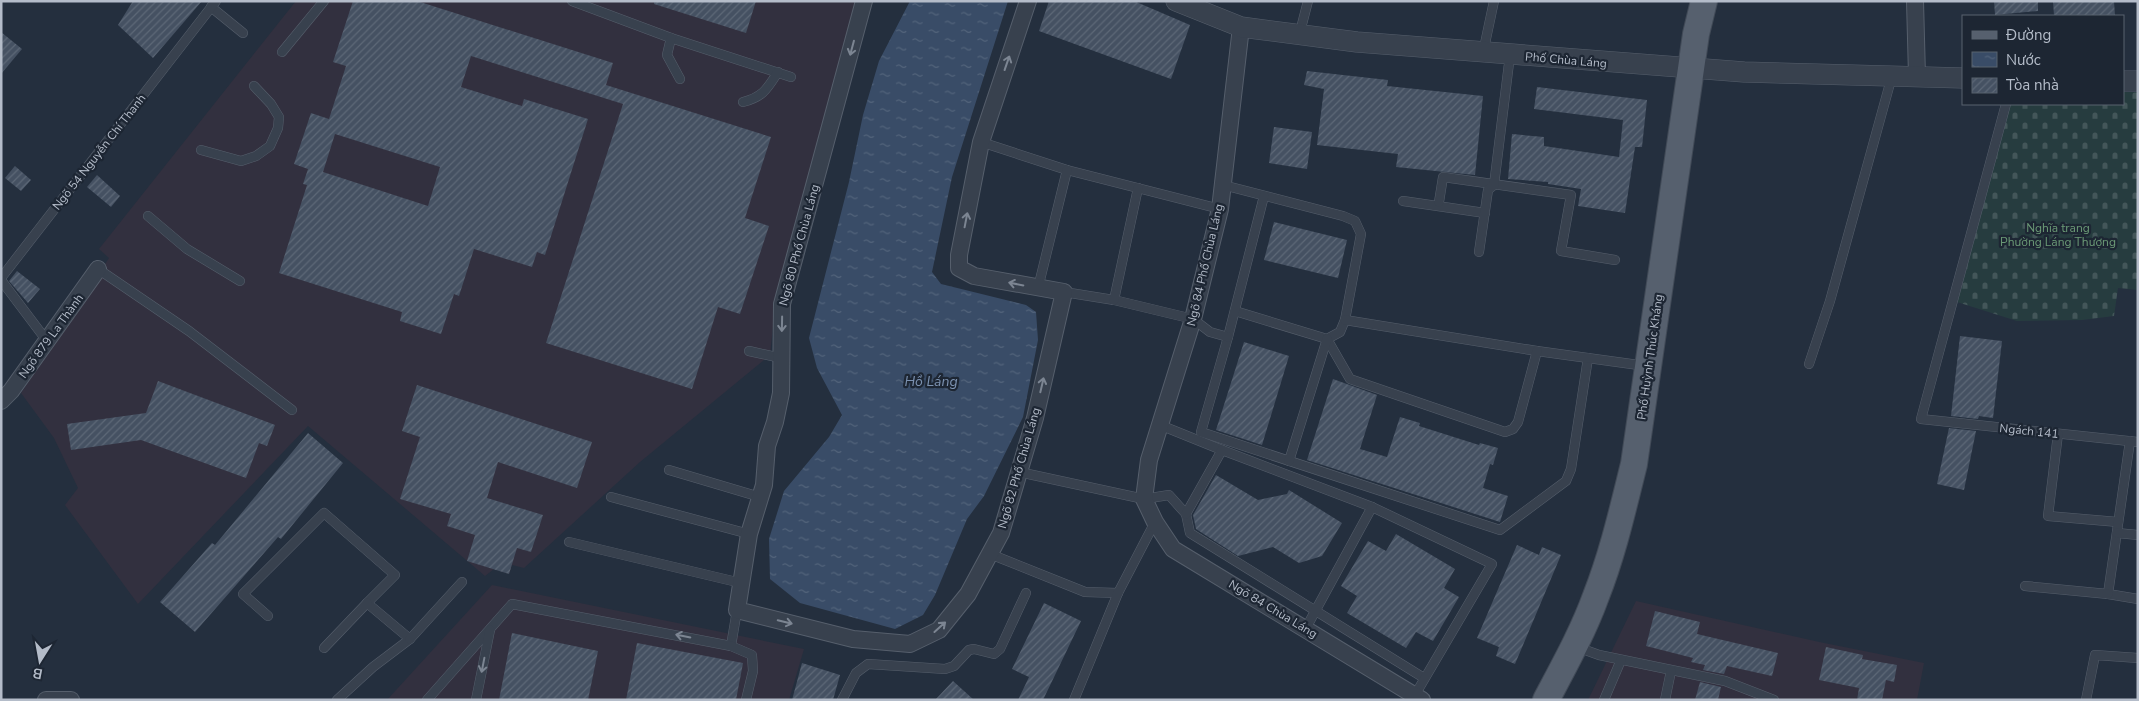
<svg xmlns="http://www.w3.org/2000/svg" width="2139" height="701" font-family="'Nunito Sans',sans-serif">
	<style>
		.medical { fill: #32303f }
		.cemetery { fill: url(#cemetery-stones) }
		.water { fill: url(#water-ripples) }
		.building { fill: url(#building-hatch); fill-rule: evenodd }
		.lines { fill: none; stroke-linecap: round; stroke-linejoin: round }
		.service-casing { stroke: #565f6c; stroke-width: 10 }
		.minor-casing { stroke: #565f6c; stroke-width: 18 }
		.tertiary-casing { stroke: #565f6c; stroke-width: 21 }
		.primary-casing { stroke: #414a57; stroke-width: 28 }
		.service { stroke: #38414e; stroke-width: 9 }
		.minor { stroke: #38414e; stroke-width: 16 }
		.tertiary { stroke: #38414e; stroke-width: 20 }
		.primary { stroke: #56606e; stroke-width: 26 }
		.oneway { stroke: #7c8592 }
		.labels { text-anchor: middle; stroke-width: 4.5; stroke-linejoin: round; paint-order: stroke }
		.street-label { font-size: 12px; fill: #b4bcc9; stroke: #1d2633 }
		.park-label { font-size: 12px; fill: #6b9a76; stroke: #1d2633 }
		.water-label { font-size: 14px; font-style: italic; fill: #7c92b1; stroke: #1d2633 }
	</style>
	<defs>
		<pattern id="cemetery-stones" width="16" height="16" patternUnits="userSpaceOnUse" patternTransform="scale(1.25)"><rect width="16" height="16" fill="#263c3f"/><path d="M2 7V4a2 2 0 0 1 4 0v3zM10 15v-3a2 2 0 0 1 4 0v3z" fill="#435659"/></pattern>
		<pattern id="water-ripples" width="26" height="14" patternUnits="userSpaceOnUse" patternTransform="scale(1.25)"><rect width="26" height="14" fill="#394c67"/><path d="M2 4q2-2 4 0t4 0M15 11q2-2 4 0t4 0" fill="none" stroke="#53647b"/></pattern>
		<pattern id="building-hatch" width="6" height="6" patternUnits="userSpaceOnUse" patternTransform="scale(1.25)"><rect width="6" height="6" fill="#455162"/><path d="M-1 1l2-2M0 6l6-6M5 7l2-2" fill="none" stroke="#5d6877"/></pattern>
	</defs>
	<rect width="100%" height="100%" fill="#242f3e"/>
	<g class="medical">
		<path d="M296 1H858L830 94 775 308 770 355 640 462 524 568 512 565 509 574 494 569 485 576 308 426 138 604 65 505 78 488 54 438 21 393 109 258 99 249Z"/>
		<path d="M492 585 804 649 789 700H387Z"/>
		<path d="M1636 601 1824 643 1924 663 1917 700H1588Z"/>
	</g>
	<path class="cemetery" d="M2123 92H2138V290L2118 288 2114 316 2082 320 2017 321 1957 302 2010 104H2123Z"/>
	<path class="water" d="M910 1H1008L952 177 932 272 941 284 1026 305 1036 312 1038 340 1023 417 984 496 967 519 935 595 923 615 895 629 800 603 770 579 769 539 784 491 829 437 842 415 817 368 809 338 849 182 863 115 879 61Z"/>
	<g class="building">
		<path d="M133 1H202L153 58 118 25Z"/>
		<path d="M353 1H417L613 63 606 85 771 137 745 218 769 226 740 314 718 307 692 389 546 343 623 104 471 56 461 87 522 106 524 99 588 119 545 255 537 252 532 267 474 249 459 296 454 294 441 334 400 321 402 312 279 273 307 185 303 184 308 169 294 164 311 113 329 119 346 66 333 62ZM335 134 440 167 428 206 323 172Z"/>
		<path d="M654 1H756L746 33 654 4Z"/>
		<path d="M1049 1H1134L1190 25 1171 79 1039 31Z"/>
		<path d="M1994 1H2038V11L1995 15Z"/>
		<path d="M2053 1H2114L2115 16H2054Z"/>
		<path d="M1 32 22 49 1 74Z"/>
		<path d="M1307 71 1388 80 1387 86 1483 96 1475 175 1396 167 1398 154 1317 145 1324 89 1304 85Z"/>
		<path d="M1537 87 1647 100 1642 147H1635L1625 213 1578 206 1581 189 1548 184V182L1508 179 1512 134 1544 137V146L1619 157 1623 120 1534 109Z"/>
		<path d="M1274 127 1312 132 1307 169 1269 163Z"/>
		<path d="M15 166 31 180 21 191 5 178Z"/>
		<path d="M97 175 120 196 111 207 87 187Z"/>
		<path d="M1274 222 1347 240 1338 278 1264 260Z"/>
		<path d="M17 271 40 289 28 303 9 281Z"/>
		<path d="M1960 336 2002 341 1993 418 1979 416 1978 419 1951 416Z"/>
		<path d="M1244 342 1289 356 1262 445 1216 430Z"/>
		<path d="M1333 379 1377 395 1360 449 1387 457 1400 417 1420 423 1419 426 1479 445 1480 443 1498 448 1493 465 1490 464 1483 488 1508 496 1500 522 1307 460Z"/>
		<path d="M158 381 275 425 267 446 259 443 246 478 141 440 71 450 67 424 146 413Z"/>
		<path d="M417 385 592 442 577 488 498 462 487 498 543 515 531 552 517 548 509 574 467 561 475 535 447 526 451 514 400 499 420 437 402 431Z"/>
		<path d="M1949 428 1976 431 1964 490 1937 484Z"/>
		<path d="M308 433 343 463 281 539 278 537 195 632 160 602 212 543 215 545Z"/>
		<path d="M1216 475 1258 500 1287 494 1289 490 1342 523 1322 556 1299 563 1273 547 1238 556 1196 529 1193 515Z"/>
		<path d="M1396 534 1455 569 1444 588 1459 597 1433 641 1416 632 1406 648 1347 613 1357 596 1341 586 1368 541 1386 551Z"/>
		<path d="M1517 545 1539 555 1542 547 1561 555 1515 664 1496 656 1499 647 1477 638Z"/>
		<path d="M1044 603 1081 621 1043 700H1018L1029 677 1012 669Z"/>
		<path d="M1655 611 1700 622 1697 634 1778 653 1772 676 1727 666 1724 674 1703 670 1705 665 1691 662 1693 658 1646 646Z"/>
		<path d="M512 633 598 651 588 700H499Z"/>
		<path d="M637 643 743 663 736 700H626Z"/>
		<path d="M1826 647 1863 655 1862 659 1897 665 1894 682 1886 680 1882 700H1857L1859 688 1819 680Z"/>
		<path d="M802 663 840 675 833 700H792Z"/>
		<path d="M953 681 974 700H935Z"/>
		<path d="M1700 682 1721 687 1718 700H1695Z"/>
	</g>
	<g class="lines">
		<defs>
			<g id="service">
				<path d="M572 1 671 38 791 77"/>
				<path d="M211 7 243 33"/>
				<path d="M1299 36 1308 1"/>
				<path d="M671 38 667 55 680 79"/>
				<path d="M282 52 324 1"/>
				<path d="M1483 53 1494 1"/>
				<path d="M743 102C763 97 767 89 778 72"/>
				<path d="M2006 104 1921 419 2138 442"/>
				<path d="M981 142 1067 170 1220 209"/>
				<path d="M201 150 241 161 256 156 270 146 278 128 279 117 271 104 254 86"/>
				<path d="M1223 185 1343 216 1355 221 1361 234 1345 320 1340 332 1327 339 1235 311"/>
				<path d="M1264 196 1228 337 1201 432 1500 530 1566 481 1571 469 1588 358"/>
				<path d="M1403 201 1485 213"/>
				<path d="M1439 202 1443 177 1571 195 1561 251 1615 260"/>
				<path d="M148 216 187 249 240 281"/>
				<path d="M1479 252 1488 190 1494 185 1510 55"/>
				<path d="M98 269 189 331 292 410"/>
				<path d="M1 278 216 1"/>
				<path d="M1 280 47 341"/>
				<path d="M1038 288 1067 170"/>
				<path d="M1064 292 1114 300 1193 319 1210 332 1228 337"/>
				<path d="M1114 300 1138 188"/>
				<path d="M1345 320 1537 351 1646 366"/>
				<path d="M1327 339 1350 379 1505 432 1513 429 1518 422 1537 351"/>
				<path d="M749 351 781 358"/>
				<path d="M1809 364 1830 301 1892 76"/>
				<path d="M1160 425 1222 450"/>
				<path d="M2058 434 2048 516 2118 522"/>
				<path d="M2130 441 2108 594 2138 599"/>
				<path d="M1289 461 1327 339"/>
				<path d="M669 470 760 497"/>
				<path d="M1019 472 1144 499 1169 495 1186 514 1190 533 1424 678"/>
				<path d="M611 497 749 534"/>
				<path d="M1186 514 1222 450 1372 507 1492 564 1415 695"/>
				<path d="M2117 533 2138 535"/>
				<path d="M569 542 741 583"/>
				<path d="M990 554 1085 592 1118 593"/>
				<path d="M2025 586 2108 594"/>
				<path d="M268 616 243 594 324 513 395 575 367 603 410 639 373 667 337 700"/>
				<path d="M1306 628 1372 507"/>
				<path d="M410 639 462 582"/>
				<path d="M731 646 737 610"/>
				<path d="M1577 647 1599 655 1725 681 1774 700"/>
				<path d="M324 648 367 603"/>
				<path d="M427 700 512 604 731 646 752 655 753 671 746 700"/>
				<path d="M476 700 490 630"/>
				<path d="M842 700 856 673 868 664 945 669 954 666 969 650 974 649 994 654 1000 649 1026 593"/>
				<path d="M1074 700 1118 593 1155 522"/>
				<path d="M1604 700 1621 660"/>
				<path d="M1665 700 1671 671"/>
				<path d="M2086 700 2095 655 2138 658"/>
			</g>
			<g id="minor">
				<path d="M864 1 782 304 781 393 775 422 767 446 764 485 749 534 737 610 853 639 910 644 939 630 968 594 1001 533 1035 418 1064 292 974 276 959 268V255L981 142 1028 1"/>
				<path d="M1915 1 1917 76"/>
				<path d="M1241 27 1220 209 1193 319 1149 460 1144 499 1155 522 1173 549 1422 700"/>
				<path d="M1 401 11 391 98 269"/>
				<path d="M46 700H71"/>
			</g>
			<g id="tertiary">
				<path d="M1176 1 1241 27 1357 42 1744 72 1963 78"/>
				<path d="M2123 81H2138"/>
			</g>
			<path id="primary" d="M1546 700C1564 666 1583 632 1596 596 1613 553 1623 508 1634 464L1696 34 1704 1"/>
		</defs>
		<use href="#service" class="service-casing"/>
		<use href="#minor" class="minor-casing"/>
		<use href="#tertiary" class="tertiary-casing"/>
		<use href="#primary" class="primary-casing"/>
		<use href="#service" class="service"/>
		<use href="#minor" class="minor"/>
		<use href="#tertiary" class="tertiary"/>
		<use href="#primary" class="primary"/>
	</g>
	<defs><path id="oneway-shaft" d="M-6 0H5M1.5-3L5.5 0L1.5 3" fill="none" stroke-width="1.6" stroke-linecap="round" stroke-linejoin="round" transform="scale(1.25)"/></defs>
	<g class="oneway">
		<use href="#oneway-shaft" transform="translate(852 48) rotate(105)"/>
		<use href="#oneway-shaft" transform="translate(1007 63) rotate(-71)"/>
		<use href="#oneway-shaft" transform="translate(966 220) rotate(-79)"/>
		<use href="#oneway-shaft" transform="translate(1016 284) rotate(-169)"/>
		<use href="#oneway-shaft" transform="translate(782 324) rotate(91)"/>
		<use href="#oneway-shaft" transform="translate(1042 385) rotate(-77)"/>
		<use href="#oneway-shaft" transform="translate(785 622) rotate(14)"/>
		<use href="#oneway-shaft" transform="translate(940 627) rotate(-42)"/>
		<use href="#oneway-shaft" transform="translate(683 636) rotate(-169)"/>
		<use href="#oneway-shaft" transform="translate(483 665) rotate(101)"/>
	</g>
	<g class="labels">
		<g class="street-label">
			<text transform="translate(1566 60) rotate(5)" y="4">Phố Chùa Láng</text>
			<text transform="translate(99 152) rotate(-52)" y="4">Ngõ 54 Nguyễn Chí Thanh</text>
			<text transform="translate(799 245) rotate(-75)" y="4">Ngõ 80 Phố Chùa Láng</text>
			<text transform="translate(1205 265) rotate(-77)" y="4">Ngõ 84 Phố Chùa Láng</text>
			<text transform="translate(51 336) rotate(-54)" y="4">Ngõ 879 La Thành</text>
			<text transform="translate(1650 357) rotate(-82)" y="4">Phố Huỳnh Thúc Kháng</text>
			<text transform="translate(2029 431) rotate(6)" y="4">Ngách 141</text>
			<text transform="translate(1019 468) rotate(-74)" y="4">Ngõ 82 Phố Chùa Láng</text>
			<text transform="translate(1273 609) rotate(31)" y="4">Ngõ 84 Chùa Láng</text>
		</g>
		<g class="park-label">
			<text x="2058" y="232">Nghĩa trang<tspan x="2058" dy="14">Phường Láng Thượng</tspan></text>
		</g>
		<g class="water-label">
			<text x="931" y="386">Hồ Láng</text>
		</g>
	</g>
	<rect width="2139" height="701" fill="none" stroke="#b4bcc9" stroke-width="5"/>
	<rect x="1962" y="15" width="162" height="90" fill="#1d2633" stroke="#59626f"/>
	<rect x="1972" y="31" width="25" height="8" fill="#56606e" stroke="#59626f"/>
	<text x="2006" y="40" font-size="15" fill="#b4bcc9">Đường</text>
	<rect x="1972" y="52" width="25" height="15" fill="url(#water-ripples)" stroke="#59626f"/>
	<text x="2006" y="65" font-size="15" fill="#b4bcc9">Nước</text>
	<rect x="1972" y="78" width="25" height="15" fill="url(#building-hatch)" stroke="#59626f"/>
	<text x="2006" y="90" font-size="15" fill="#b4bcc9">Tòa nhà</text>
	<g transform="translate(40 661) rotate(191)" stroke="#1d2633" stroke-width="4" paint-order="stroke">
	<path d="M0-4L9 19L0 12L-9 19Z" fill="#b4bcc9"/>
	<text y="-8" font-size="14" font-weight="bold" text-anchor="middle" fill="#b4bcc9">B</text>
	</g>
</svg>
